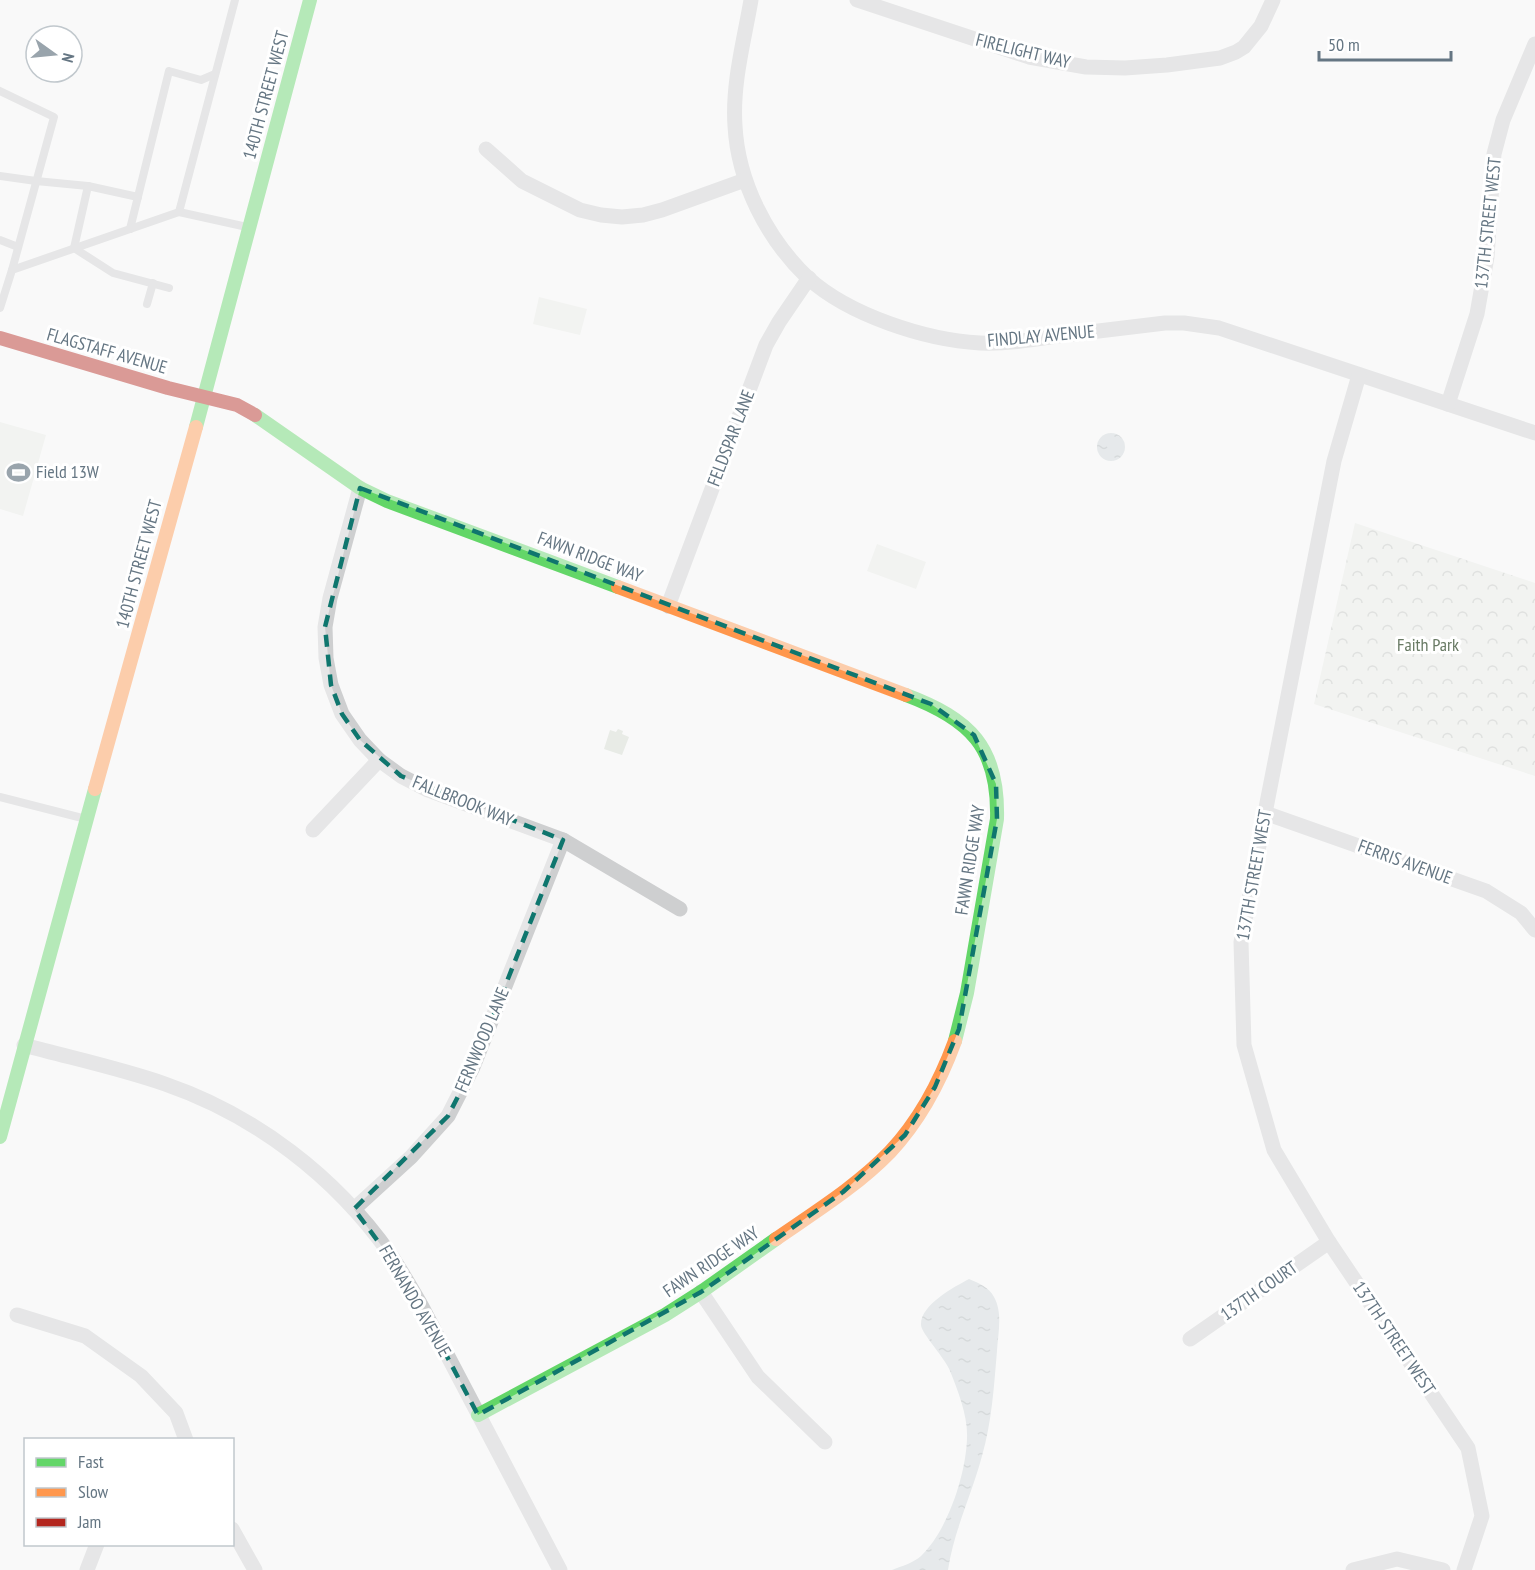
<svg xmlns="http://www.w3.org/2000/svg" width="1535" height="1570" font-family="'PT Sans Narrow',sans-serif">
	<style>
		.forest { fill: url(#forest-crowns) }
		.pitch { fill: #e8ebe6 }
		.water { fill: url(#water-ripples) }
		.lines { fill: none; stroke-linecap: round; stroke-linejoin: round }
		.lane { stroke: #cecfd0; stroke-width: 8 }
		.street { stroke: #cecfd0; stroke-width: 15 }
		.fast { stroke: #63d668; stroke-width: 14 }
		.slow { stroke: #ff974d; stroke-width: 14 }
		.jam { stroke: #b3261e; stroke-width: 14 }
		.marked { fill: none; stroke: #0f766e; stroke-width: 4.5; stroke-dasharray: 12 8; stroke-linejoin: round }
		.labels { text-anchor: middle; stroke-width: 6; stroke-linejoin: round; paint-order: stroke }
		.street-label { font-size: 18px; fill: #657683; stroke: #fff }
		.poi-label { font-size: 18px; fill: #657683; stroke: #fff; text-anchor: start }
		.park-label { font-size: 18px; fill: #687a64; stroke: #fff }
	</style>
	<defs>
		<pattern id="forest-crowns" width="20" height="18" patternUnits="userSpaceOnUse" patternTransform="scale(1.5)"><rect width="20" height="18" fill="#e8ebe6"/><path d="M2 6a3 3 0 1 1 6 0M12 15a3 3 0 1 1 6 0" fill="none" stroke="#c0c3c0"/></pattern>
		<pattern id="water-ripples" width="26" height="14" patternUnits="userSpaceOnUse" patternTransform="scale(1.5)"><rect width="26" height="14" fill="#ced6d9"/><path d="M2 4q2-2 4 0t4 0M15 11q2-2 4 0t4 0" fill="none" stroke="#abb2b5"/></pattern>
	</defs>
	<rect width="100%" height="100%" fill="#f9f9f9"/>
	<path class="forest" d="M1355 523 1535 583V776L1314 704Z"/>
	<g class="pitch">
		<path d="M539 297 587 309 580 335 533 324Z"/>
		<path d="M0 422 46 435 23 516 0 509Z"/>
		<path d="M877 544 926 562 916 589 867 571Z"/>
		<path d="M618 729 623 731 622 734 629 737 622 755 604 749 610 730 616 732Z"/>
	</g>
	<g class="water">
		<circle cx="1111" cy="447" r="14"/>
		<path d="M969 1279C978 1283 989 1287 994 1297 1003 1313 998 1333 997 1351 994 1386 992 1421 982 1456 972 1494 954 1530 948 1570H892C902 1566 913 1563 921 1556 948 1530 966 1474 967 1438 968 1416 958 1391 950 1371 946 1359 921 1333 921 1325 920 1305 954 1287 969 1279Z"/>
	</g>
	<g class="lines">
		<g class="lane">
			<path d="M235 0 179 212 247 227"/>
			<path d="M0 91 54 117 12 270"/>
			<path d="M0 176 36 181 88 186"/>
			<path d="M138 197 88 186 74 248 113 273 169 288"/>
			<path d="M130 229 169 71 201 80 215 74"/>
			<path d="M0 240 18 247"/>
			<path d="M147 304 153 283"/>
			<path d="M0 308 12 270 179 212"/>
			<path d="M0 797 86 819"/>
		</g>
		<g class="street">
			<path d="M751 0C744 41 732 84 735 126 738 182 767 239 808 278 849 315 925 340 980 343 1006 344 1031 340 1057 336 1093 332 1129 327 1165 323H1184L1219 328 1535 433"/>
			<path d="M857 0 1029 57 1086 67 1125 68 1167 65 1220 58 1236 52 1244 47 1261 26 1273 0"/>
			<path d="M486 149 522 181 580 210 601 215 622 217 643 215 662 210 745 180"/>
			<path d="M1359 375 1334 461 1265 813 1241 942 1244 1045 1274 1150 1329 1242 1468 1448 1482 1516 1464 1570"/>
			<path d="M1448 404 1477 314 1487 257 1494 154 1503 120 1535 44"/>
			<path d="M360 488 330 598 325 627 326 658 331 685 342 714 360 740 379 760 401 776 428 790 563 840 680 909"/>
			<path d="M668 606 766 345 779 322 809 278"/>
			<path d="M1265 813 1486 891 1521 913 1535 930"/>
			<path d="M313 830 379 760"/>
			<path d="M24 1045C71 1058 119 1068 165 1084 255 1115 335 1176 390 1254 401 1270 411 1288 421 1305L560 1570"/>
			<path d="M354 1209 411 1157 448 1116 473 1067 563 840"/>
			<path d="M701 1292 758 1377 825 1442"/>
			<path d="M17 1315 85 1336 141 1376 176 1413 186 1440"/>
			<path d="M1190 1339 1329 1242"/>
			<path d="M232 1529 255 1570"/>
			<path d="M87 1570 97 1544"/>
			<path d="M1353 1570 1397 1559 1443 1570"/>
		</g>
		<g class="fast">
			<path d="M255 415 360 488 387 501 618 587"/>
			<path d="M196 427 310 0"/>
			<path d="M906 695C970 719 999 747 997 819L967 993 955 1041"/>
			<path d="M0 1137 95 789"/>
			<path d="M478 1415 665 1315 701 1292 776 1239"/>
		</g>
		<g class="slow">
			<path d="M618 587 906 695"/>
			<path d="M95 789 196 427"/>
			<path d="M776 1239C815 1212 857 1186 890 1152 920 1120 940 1082 955 1041"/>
		</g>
		<path class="jam" d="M0 338 168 388 237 405 255 415"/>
	</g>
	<path d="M0 0H1535V1570H0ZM360 488 931 704 974 735 996 784 997 819 959 1029 935 1087 905 1135 843 1192 701 1292 478 1415 406 1279 354 1209 448 1116 473 1067 563 840 401 776 360 740 342 714 331 685 325 627Z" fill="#f9f9f9" fill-opacity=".55" fill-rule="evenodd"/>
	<path class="marked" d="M360 488 931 704 974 735 996 784 997 819 959 1029 935 1087 905 1135 843 1192 701 1292 478 1415 406 1279 354 1209 448 1116 473 1067 563 840 401 776 360 740 342 714 331 685 325 627Z"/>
	<defs>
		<symbol id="stadium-bare" viewBox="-9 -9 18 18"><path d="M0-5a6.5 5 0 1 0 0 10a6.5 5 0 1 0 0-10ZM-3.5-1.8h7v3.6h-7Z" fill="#99a4ac" stroke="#fff" stroke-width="2.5" paint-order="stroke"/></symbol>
	</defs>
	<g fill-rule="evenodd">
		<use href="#stadium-bare" x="2" y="456" width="33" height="33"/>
	</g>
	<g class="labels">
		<g class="street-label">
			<text transform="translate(1023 51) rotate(14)" y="6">FIRELIGHT WAY</text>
			<text transform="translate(266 95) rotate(-75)" y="6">140TH STREET WEST</text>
			<text transform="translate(1488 223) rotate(-84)" y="6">137TH STREET WEST</text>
			<text transform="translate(1041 336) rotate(-5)" y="6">FINDLAY AVENUE</text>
			<text transform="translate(107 351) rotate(16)" y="6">FLAGSTAFF AVENUE</text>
			<text transform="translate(731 438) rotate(-69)" y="6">FELDSPAR LANE</text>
			<text transform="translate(590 557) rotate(21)" y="6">FAWN RIDGE WAY</text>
			<text transform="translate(139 564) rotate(-75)" y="6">140TH STREET WEST</text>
			<text transform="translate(463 801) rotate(22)" y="6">FALLBROOK WAY</text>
			<text transform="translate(970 860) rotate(-81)" y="6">FAWN RIDGE WAY</text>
			<text transform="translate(1405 862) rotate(20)" y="6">FERRIS AVENUE</text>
			<text transform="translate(1254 875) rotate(-80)" y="6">137TH STREET WEST</text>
			<text transform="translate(482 1040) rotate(-67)" y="6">FERNWOOD LANE</text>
			<text transform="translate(711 1262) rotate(-34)" y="6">FAWN RIDGE WAY</text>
			<text transform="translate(1259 1291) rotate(-35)" y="6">137TH COURT</text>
			<text transform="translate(415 1301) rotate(60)" y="6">FERNANDO AVENUE</text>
			<text transform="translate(1394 1338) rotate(56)" y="6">137TH STREET WEST</text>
		</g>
		<g class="poi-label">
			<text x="36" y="478">Field 13W</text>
		</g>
		<g class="park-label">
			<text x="1428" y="651">Faith Park</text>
		</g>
	</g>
	<rect x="24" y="1438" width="210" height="108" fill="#ffffff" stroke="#c1c8cd" stroke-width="1.5"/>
	<rect x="36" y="1458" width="30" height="9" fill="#63d668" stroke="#c1c8cd" stroke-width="1.5"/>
	<text x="78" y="1468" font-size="18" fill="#657683">Fast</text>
	<rect x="36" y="1488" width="30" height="9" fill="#ff974d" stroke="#c1c8cd" stroke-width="1.5"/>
	<text x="78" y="1498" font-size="18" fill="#657683">Slow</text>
	<rect x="36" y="1518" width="30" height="9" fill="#b3261e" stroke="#c1c8cd" stroke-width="1.5"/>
	<text x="78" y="1528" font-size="18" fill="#657683">Jam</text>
	<g transform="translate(54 54) rotate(105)"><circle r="28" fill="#ffffff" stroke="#c1c8cd" stroke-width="1.5"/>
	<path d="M0-4.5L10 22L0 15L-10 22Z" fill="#99a4ac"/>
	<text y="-9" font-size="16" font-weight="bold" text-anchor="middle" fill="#657683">N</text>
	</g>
	<path d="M1319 51v9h132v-9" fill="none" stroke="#657683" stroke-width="3"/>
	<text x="1328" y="51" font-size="18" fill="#657683" stroke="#ffffff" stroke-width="4.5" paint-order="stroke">50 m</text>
</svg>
